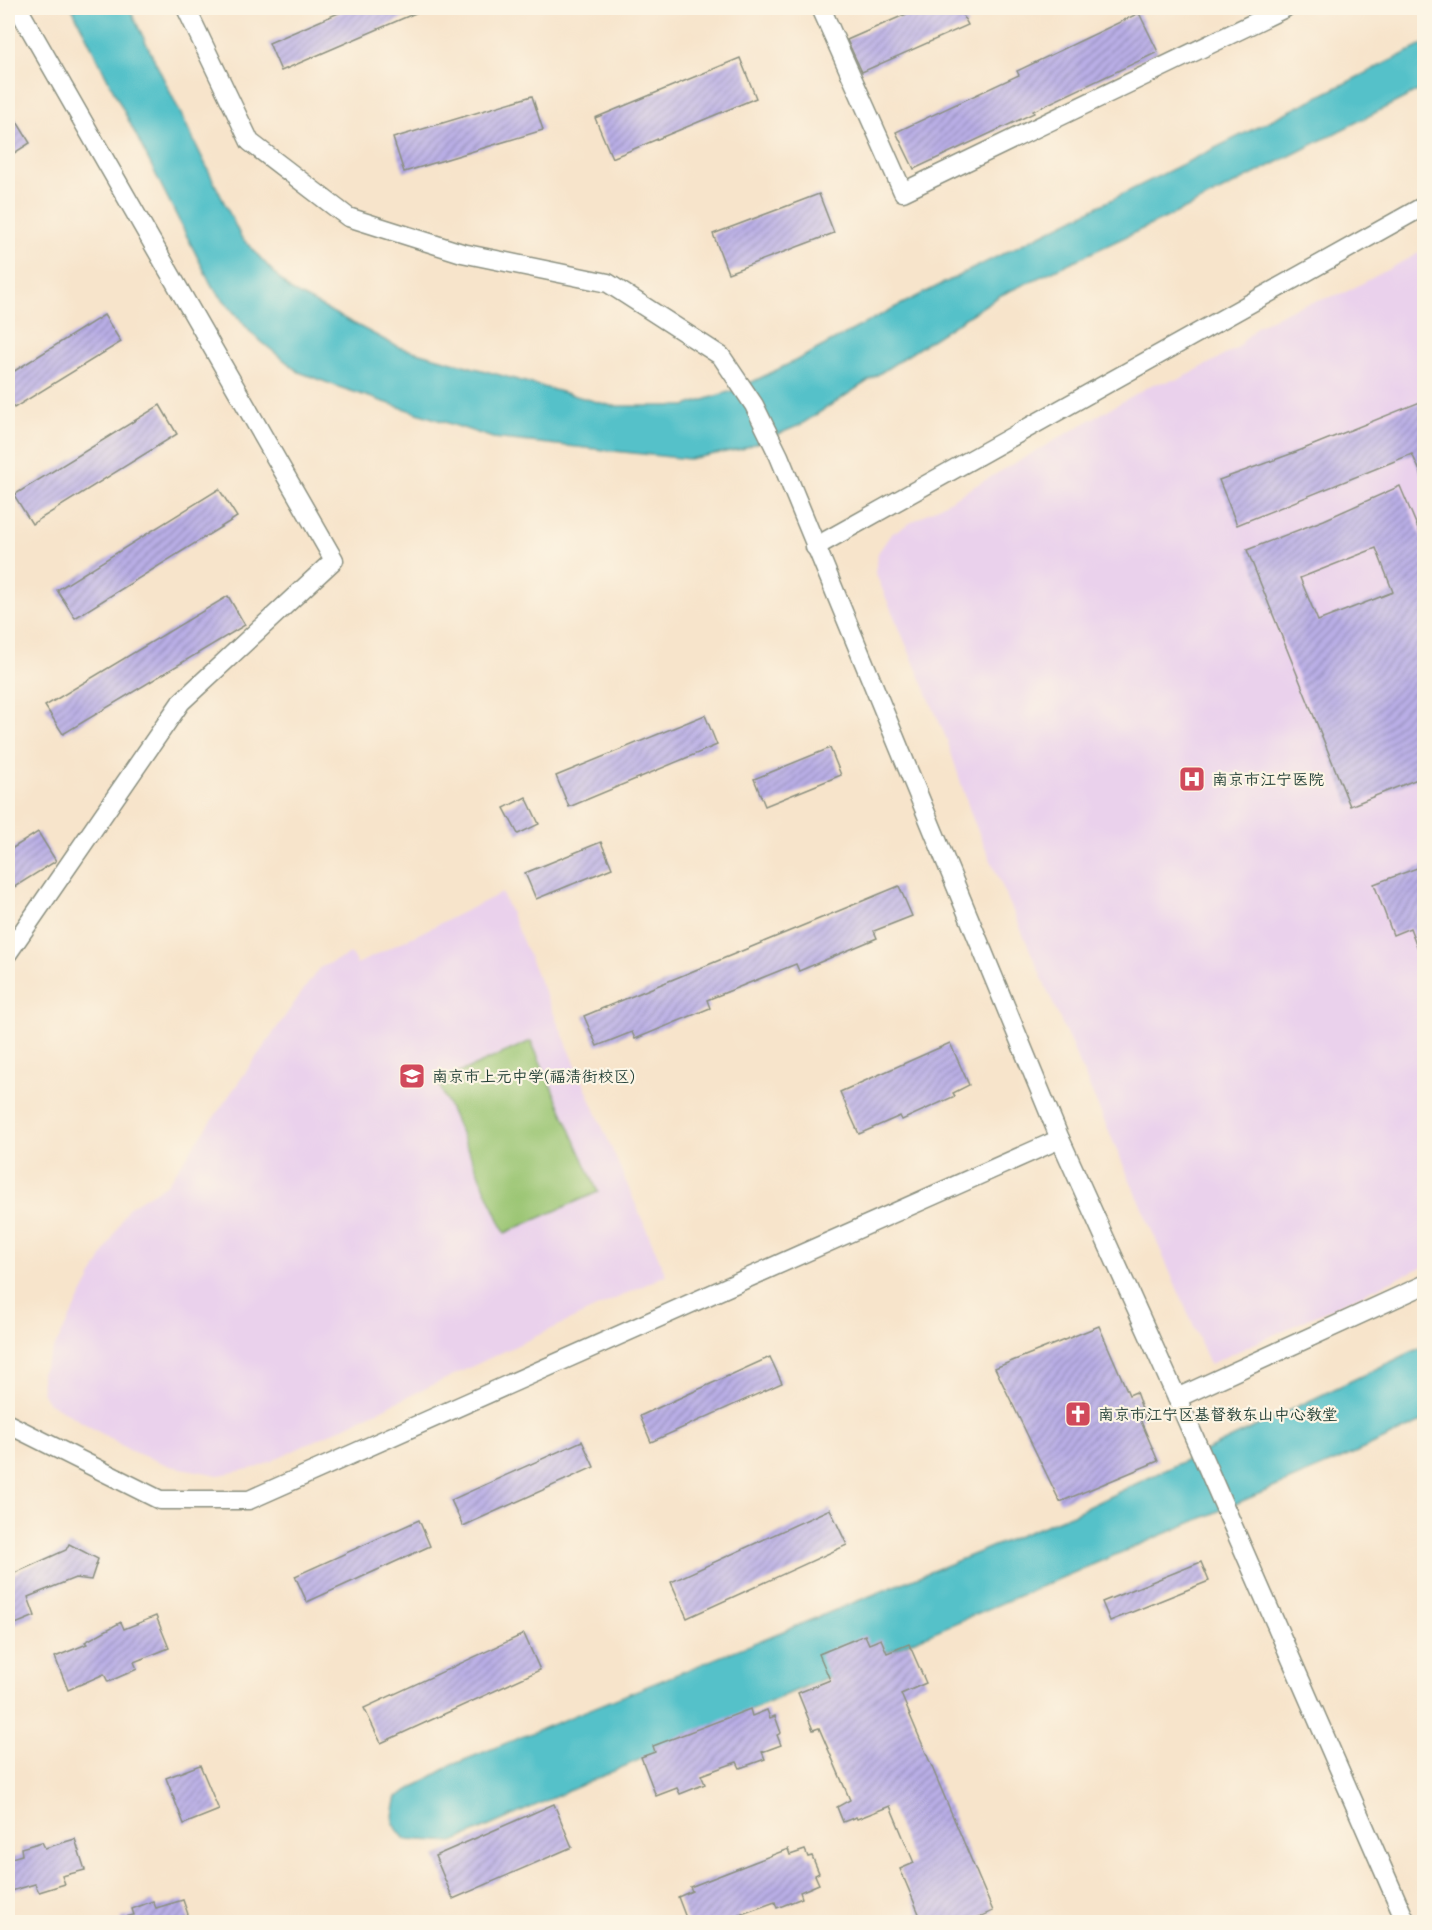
<svg xmlns="http://www.w3.org/2000/svg" width="1432" height="1930" font-family="'Comic Neue','LXGW WenKai TC',sans-serif">
	<style>
		.built { fill: #ead1ec }
		.green { fill: #9ac572; stroke: #5c8153; stroke-width: 1.5 }
		.water { fill: #54c1c9; stroke: #3a7f7e; stroke-width: 1.5 }
		.building { fill: url(#building-hatch); fill-rule: evenodd }
		.lines { fill: none; stroke-linecap: round; stroke-linejoin: round }
		.minor-casing { stroke: #8b9080; stroke-width: 21 }
		.minor { stroke: #fff; stroke-width: 18 }
		.labels { text-anchor: middle; stroke-width: 4.5; stroke-linejoin: round; paint-order: stroke }
		.poi-label { font-size: 16px; fill: #1f3d34; stroke: #fcf5e5; text-anchor: start }
	</style>
	<defs>
		<pattern id="building-hatch" width="6" height="6" patternUnits="userSpaceOnUse" patternTransform="scale(1.5)"><rect width="6" height="6" fill="#b9aee6"/><path d="M-1 1l2-2M0 6l6-6M5 7l2-2" fill="none" stroke="#968fbb"/></pattern>
	</defs>
	<rect width="100%" height="100%" fill="#fcf5e5"/>
	<filter id="ink" filterUnits="userSpaceOnUse"><feTurbulence type="fractalNoise" baseFrequency=".0167" numOctaves="2"/><feDisplacementMap in="SourceGraphic" scale="12" xChannelSelector="R" yChannelSelector="G"/><feConvolveMatrix kernelMatrix="1 2 1 2 8 2 1 2 1" color-interpolation-filters="sRGB"/></filter>
	<filter id="wash" filterUnits="userSpaceOnUse"><feTurbulence type="fractalNoise" baseFrequency=".008" numOctaves="4" result="noise"/><feDisplacementMap in="SourceGraphic" scale="24" xChannelSelector="R" yChannelSelector="G"/><feGaussianBlur stdDeviation="1.35" result="paint"/><feColorMatrix in="noise" values="0 0 0 0 0 0 0 0 0 0 0 0 0 0 0 0 0 1.4 0 .05"/><feComposite in="paint" operator="in"/></filter>
	<g filter="url(#wash)">
		<rect width="100%" height="100%" fill="#f7e4cb"/>
		<g class="built">
			<path d="M1424 250V1266L1210 1364 972 817 947 740 875 572 878 553 891 534 1153 384 1180 379 1236 349 1256 327 1294 308 1346 292Z"/>
			<path d="M502 893 666 1275 259 1467 219 1475 170 1466 131 1451 48 1402 42 1391 41 1373 128 1208 167 1184 319 968 351 954 357 964Z"/>
		</g>
		<path class="green" d="M531 1041 598 1192 505 1233 438 1082Z"/>
		<g class="water">
			<path d="M72 8H129L241 237 290 290 398 347 612 406H685L738 389 799 359 892 309 1424 44V88L1189 207 999 296 800 425 742 449 689 459 493 438 339 387 299 372 252 334 212 286Z"/>
			<path d="M1424 1346V1421L1348 1456 788 1694 453 1842 405 1839C389 1821 392 1819 397 1797L452 1765 1073 1514Z"/>
		</g>
		<g id="blocks">
			<g class="building">
				<path d="M350 8H427L281 71 269 43Z"/>
				<path d="M920 8H959L968 25 862 72 847 40Z"/>
				<path d="M1139 13 1158 52 1033 111 1034 113 914 169 896 132 1019 75 1017 71Z"/>
				<path d="M740 58 756 98 612 158 595 118Z"/>
				<path d="M532 96 543 130 404 172 393 138Z"/>
				<path d="M8 107 30 143 8 157Z"/>
				<path d="M819 194 834 233 728 273 713 234Z"/>
				<path d="M104 315 121 342 14 408 8 397V375Z"/>
				<path d="M1425 400V482L1412 454 1237 525 1219 480 1296 452Z"/>
				<path d="M160 405 177 434 32 524 14 495Z"/>
				<path d="M1400 486 1425 545V776L1350 806 1247 550 1324 520ZM1376 548 1393 592 1318 621 1300 578Z"/>
				<path d="M219 489 237 517 75 618 57 590Z"/>
				<path d="M228 596 245 625 63 734 45 706Z"/>
				<path d="M705 715 717 745 569 807 556 776Z"/>
				<path d="M830 748 841 775 765 806 754 779Z"/>
				<path d="M526 797 539 824 518 834 504 808Z"/>
				<path d="M38 832 56 861 8 891V851Z"/>
				<path d="M601 842 612 868 536 899 525 873Z"/>
				<path d="M1425 865V962H1423L1410 928 1393 935 1374 884Z"/>
				<path d="M899 886 912 916 874 931 877 938 799 971 796 964 707 1000 710 1008 635 1039 632 1032 597 1046 584 1016Z"/>
				<path d="M950 1043 969 1085 953 1093 955 1096 902 1120 900 1116 859 1134 840 1092Z"/>
				<path d="M1099 1326 1129 1395 1136 1392 1145 1417 1140 1419 1158 1461 1060 1502 995 1368Z"/>
				<path d="M770 1357 782 1383 651 1442 640 1416Z"/>
				<path d="M582 1441 594 1467 463 1526 451 1500Z"/>
				<path d="M830 1509 847 1545 687 1618 671 1582Z"/>
				<path d="M419 1520 430 1546 307 1602 295 1576Z"/>
				<path d="M69 1544 98 1559 91 1580 75 1578 28 1597 35 1616 8 1627V1576L66 1550Z"/>
				<path d="M1201 1562 1209 1581 1110 1621 1102 1602Z"/>
				<path d="M156 1616 169 1648 134 1662 137 1669 108 1682 104 1674 68 1690 55 1657 87 1644 85 1642 121 1622 124 1629Z"/>
				<path d="M524 1634 540 1670 381 1743 364 1708Z"/>
				<path d="M865 1635 869 1644 881 1639 887 1653 909 1644 926 1683 901 1694 993 1911 966 1923H923L900 1869 914 1863 890 1806 857 1819 856 1817 843 1822 837 1807 850 1800 819 1728 813 1730 798 1693 830 1680 819 1654Z"/>
				<path d="M750 1709 752 1716 767 1710 770 1718 775 1716 781 1733 777 1735 781 1745 762 1752 765 1759 740 1768 737 1762 701 1775 705 1784 680 1794 677 1788 656 1796 641 1757 655 1752 653 1746Z"/>
				<path d="M200 1765 219 1810 184 1824 166 1778Z"/>
				<path d="M554 1804 572 1847 453 1899 435 1856Z"/>
				<path d="M75 1839 85 1870 62 1876 65 1884 39 1892 35 1884 8 1892V1859L22 1855 21 1848 42 1842 45 1848Z"/>
				<path d="M788 1849 790 1855 805 1850 808 1857 812 1856 819 1873 815 1875 819 1884 800 1892 802 1898 777 1908 775 1902 739 1915 742 1923H688L678 1897 692 1891 690 1887Z"/>
				<path d="M183 1900 191 1923H121V1918L134 1915 132 1909 153 1901 156 1908Z"/>
			</g>
		</g>
	</g>
	<g filter="url(#ink)">
		<use href="#blocks" fill-opacity="0" stroke="#8b9080" stroke-width="1.5"/>
		<g class="lines">
			<defs>
				<g id="minor">
					<path d="M186 8 250 142 348 217 462 253 608 283 721 356 754 405 779 456 1060 1139 1177 1398 1406 1922"/>
					<path d="M821 8 903 192 1285 8"/>
					<path d="M815 547 1424 206"/>
					<path d="M8 953 181 702 334 560 18 8"/>
					<path d="M1177 1398 1424 1285"/>
					<path d="M8 1424 160 1500H249L1060 1139"/>
				</g>
			</defs>
			<use href="#minor" class="minor-casing"/>
			<use href="#minor" class="minor"/>
		</g>
	</g>
	<defs>
		<symbol id="hospital-square" viewBox="-11 -11 22 22"><rect x="-9" y="-9" width="18" height="18" rx="4" fill="#d1495b" stroke="#fcf5e5"/><path d="M-5-5h3v3.5h4V-5h3V5h-3V1.5h-4V5h-3Z" fill="#fff"/></symbol>
		<symbol id="school-square" viewBox="-11 -11 22 22"><rect x="-9" y="-9" width="18" height="18" rx="4" fill="#d1495b" stroke="#fcf5e5"/><path d="M0-5L7-2L0 1L-7-2ZM-4 1L0 2.5L4 1V4Q0 6-4 4Z" fill="#fff"/></symbol>
		<symbol id="church-square" viewBox="-11 -11 22 22"><rect x="-9" y="-9" width="18" height="18" rx="4" fill="#d1495b" stroke="#fcf5e5"/><path d="M-1.2-6h2.4v3.5h3.3v2.4h-3.3V6h-2.4V-.1h-3.3v-2.4h3.3Z" fill="#fff"/></symbol>
	</defs>
	<g fill-rule="evenodd">
		<use href="#hospital-square" x="1177" y="764" width="30" height="30"/>
		<use href="#school-square" x="397" y="1061" width="30" height="30"/>
		<use href="#church-square" x="1063" y="1399" width="30" height="30"/>
	</g>
	<g class="labels">
		<g class="poi-label">
			<text x="1212" y="785">南京市江宁医院</text>
			<text x="432" y="1082">南京市上元中学(福清街校区)</text>
			<text x="1098" y="1420">南京市江宁区基督教东山中心教堂</text>
		</g>
	</g>
	<rect width="1432" height="1930" fill="none" stroke="#fcf5e5" stroke-width="30"/>
</svg>
